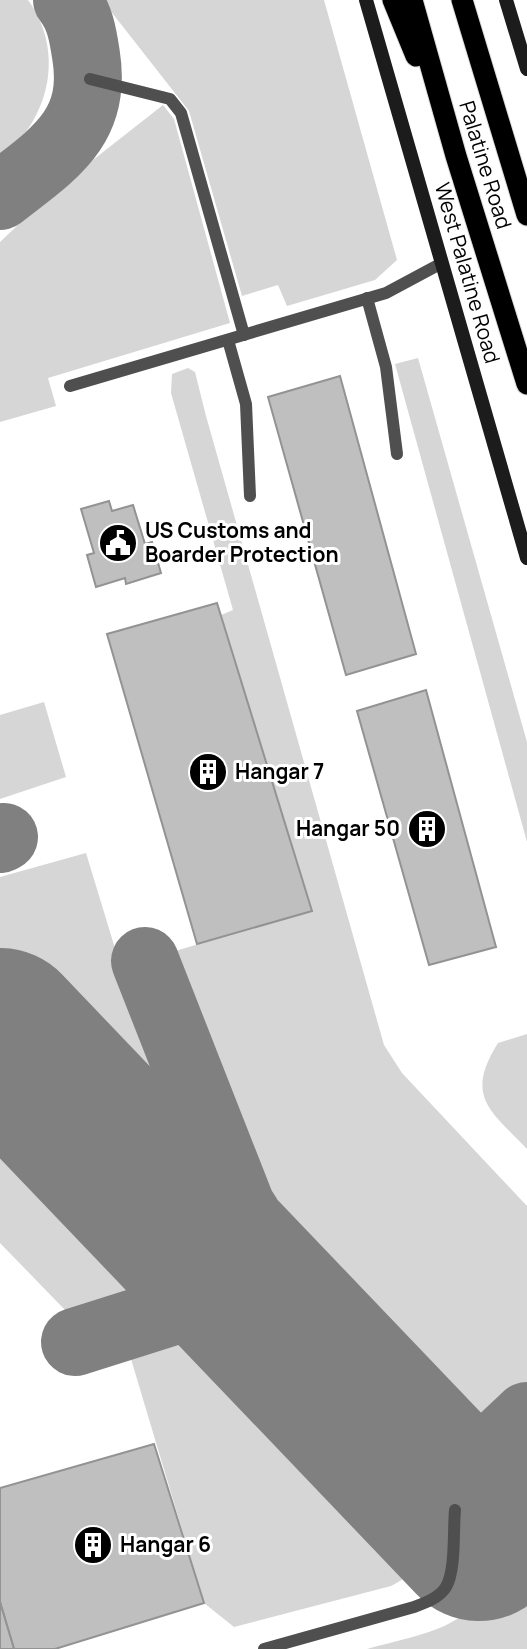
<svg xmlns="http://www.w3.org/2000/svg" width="527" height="1649" font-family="Manrope,sans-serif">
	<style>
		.green { fill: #d6d6d6 }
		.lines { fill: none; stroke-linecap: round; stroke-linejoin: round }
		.taxiway { stroke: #808080; stroke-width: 68 }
		.runway { stroke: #808080; stroke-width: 172 }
		.building { fill: #bfbfbf; stroke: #939393; stroke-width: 2 }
		.highway-casing { stroke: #dbdbdb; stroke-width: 23 }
		.lane { stroke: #4f4f4f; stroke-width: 12 }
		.secondary { stroke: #1c1c1c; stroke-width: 14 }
		.highway { stroke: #000; stroke-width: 21 }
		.labels { text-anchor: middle; stroke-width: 6; stroke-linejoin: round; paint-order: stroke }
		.street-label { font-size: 21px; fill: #000; stroke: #fff }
		.poi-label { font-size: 21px; font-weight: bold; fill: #000; stroke: #fff; text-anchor: start }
	</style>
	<rect width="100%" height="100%" fill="#fff"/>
	<g class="green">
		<path d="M0 0H28C66 53 49 120 0 159Z"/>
		<path d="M102 0H324L397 260 375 280 287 306 278 285 242 296 189 111Z"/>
		<path d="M163 105 174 119 230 323 48 378 56 406 0 422V242L56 189Z"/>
		<path d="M418 358 527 742V842L395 364Z"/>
		<path d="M188 368 195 372 206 416 384 1045 402 1073 527 1206V1389L502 1413 481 1424 452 1428 429 1425 413 1418 386 1399 295 1303 162 977 172 952 312 910 221 615 233 610 171 393 172 374Z"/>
		<path d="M44 702 66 777 0 799V715Z"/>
		<path d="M86 853 121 968 128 966 137 973 227 1192 231 1231 228 1234 0 996V877Z"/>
		<path d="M527 1034V1149C491 1111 464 1097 498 1043Z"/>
		<path d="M0 1075 155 1237C161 1253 163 1275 147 1288 133 1299 86 1308 67 1312L0 1243Z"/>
		<path d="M216 1334 243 1338 254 1344 414 1508C428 1543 429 1567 391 1586L234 1627 204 1603 131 1359Z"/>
		<path d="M527 1445V1649H367C432 1631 504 1625 480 1537 475 1521 470 1505 481 1490 491 1475 513 1459 527 1445Z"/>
	</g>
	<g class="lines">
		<g class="taxiway">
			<path d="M0 196C52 155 98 129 86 55 83 35 80 16 67 0"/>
			<path d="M0 839 4 837"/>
			<path d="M145 961 295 1343"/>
			<path d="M75 1342 170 1312 186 1302 242 1247 247 1228 246 1213"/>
			<path d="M390 1442 432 1459 462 1458 492 1449 527 1416"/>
		</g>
		<path class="runway" d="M0 1034 479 1535"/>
	</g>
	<g class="building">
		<path d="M340 376 416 654 346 675 268 397Z"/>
		<path d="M109 501 112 511 133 505 145 544 152 542 161 573 126 584 125 578 96 587 87 555 94 553 81 509Z"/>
		<path d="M217 603 312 911 197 944 107 634Z"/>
		<path d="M426 690 496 947 429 965 357 711Z"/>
		<path d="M154 1444 204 1603 55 1649H14L0 1602V1488Z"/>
		<path d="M0 1602 14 1649H0Z"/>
	</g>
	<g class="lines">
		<defs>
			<g id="highway">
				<path d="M393 0 416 56"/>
				<path d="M412 0 456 156 527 384"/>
				<path d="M462 0 527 215"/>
			</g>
		</defs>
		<use href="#highway" class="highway-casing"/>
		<g class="lane">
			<path d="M90 79 170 99 181 113 244 335"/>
			<path d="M367 298 386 367 397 454"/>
			<path d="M228 340 246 404 250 496"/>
			<path d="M70 386 386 293 442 263"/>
			<path d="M264 1649 414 1607C425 1603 439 1598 446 1587 456 1570 453 1530 455 1510"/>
		</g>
		<g class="secondary">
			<path d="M366 0 527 558"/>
			<path d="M506 0 527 69"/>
		</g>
		<use href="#highway" class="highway"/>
	</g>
	<defs>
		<symbol id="civic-disc" viewBox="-11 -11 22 22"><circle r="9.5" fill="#000" stroke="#fff"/><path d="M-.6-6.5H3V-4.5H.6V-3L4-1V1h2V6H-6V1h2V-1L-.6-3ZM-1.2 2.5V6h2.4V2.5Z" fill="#fff"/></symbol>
		<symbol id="building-disc" viewBox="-11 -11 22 22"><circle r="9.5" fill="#000" stroke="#fff"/><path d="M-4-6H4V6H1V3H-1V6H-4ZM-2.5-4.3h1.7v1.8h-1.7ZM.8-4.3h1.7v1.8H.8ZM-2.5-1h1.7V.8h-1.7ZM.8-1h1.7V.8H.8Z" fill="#fff"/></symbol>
	</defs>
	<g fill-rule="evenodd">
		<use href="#civic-disc" x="96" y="521" width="44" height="44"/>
		<use href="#building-disc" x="186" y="750" width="44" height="44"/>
		<use href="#building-disc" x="405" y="807" width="44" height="44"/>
		<use href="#building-disc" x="71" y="1523" width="44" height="44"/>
	</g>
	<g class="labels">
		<g class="street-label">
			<text transform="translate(485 165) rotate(73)" y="7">Palatine Road</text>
			<text transform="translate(467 273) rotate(74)" y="7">West Palatine Road</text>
		</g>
		<g class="poi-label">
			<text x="145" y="538">US Customs and<tspan x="145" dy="24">Boarder Protection</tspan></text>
			<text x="235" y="779">Hangar 7</text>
			<text x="400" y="836" text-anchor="end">Hangar 50</text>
			<text x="120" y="1552">Hangar 6</text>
		</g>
	</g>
</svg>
